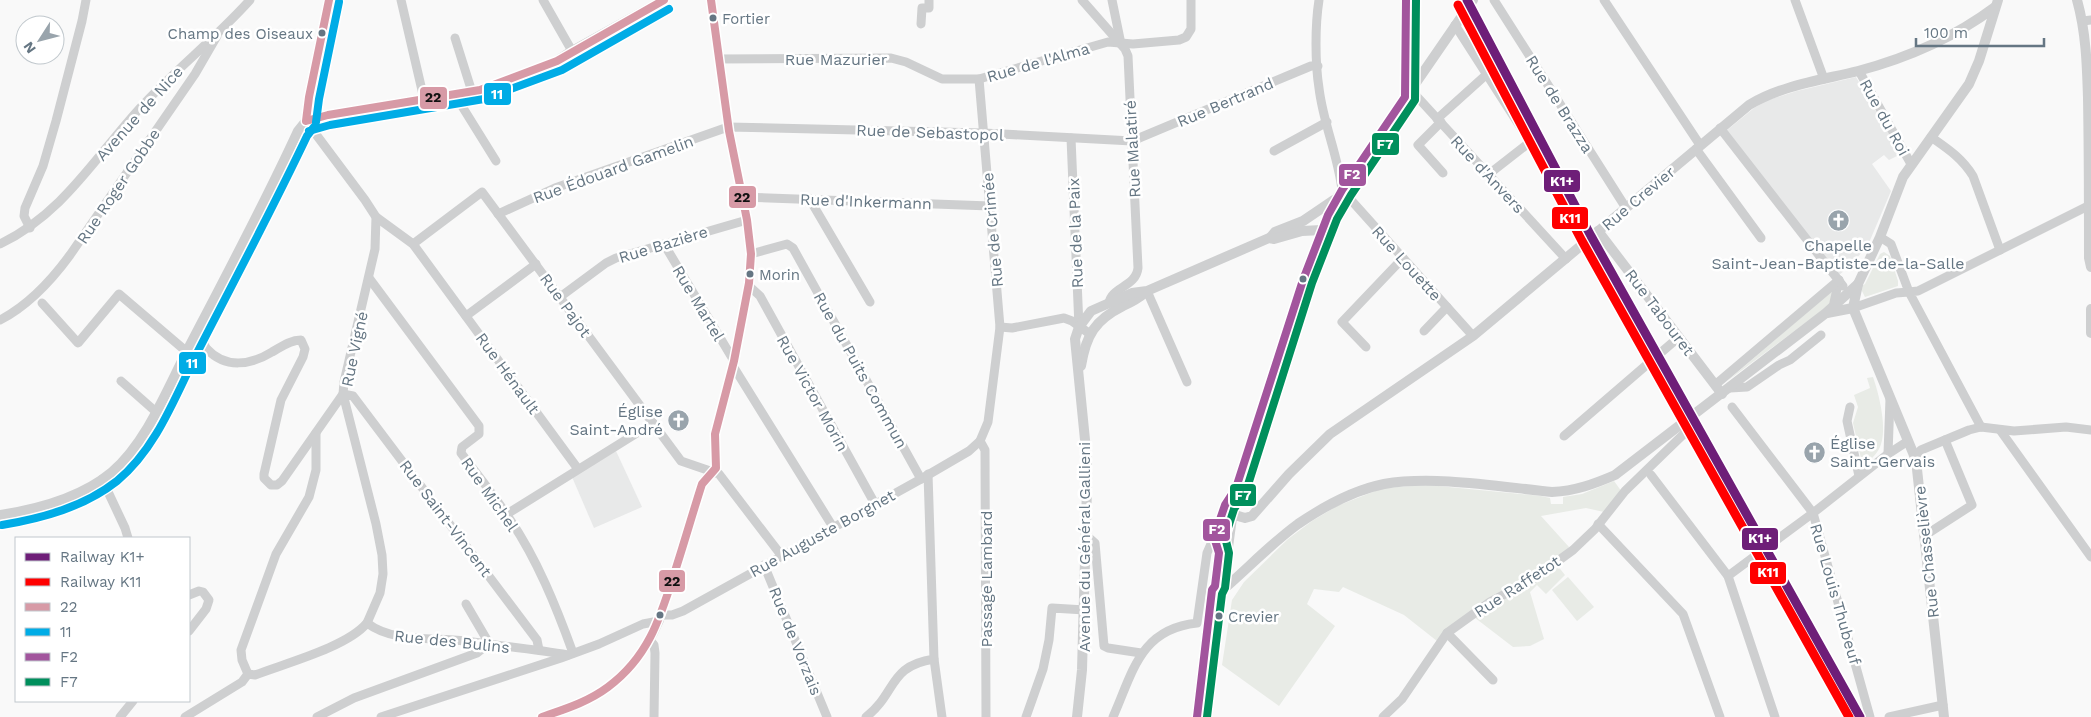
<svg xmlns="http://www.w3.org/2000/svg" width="2091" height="717" font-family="'Work Sans',sans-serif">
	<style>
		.built { fill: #e8e9e9 }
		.green { fill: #e8ebe6 }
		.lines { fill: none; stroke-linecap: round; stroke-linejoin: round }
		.minor { stroke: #cecfd0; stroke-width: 9 }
		.tertiary { stroke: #cecfd0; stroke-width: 10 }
		.bus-1-casing { stroke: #fff; stroke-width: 11 }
		.bus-2-casing { stroke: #fff; stroke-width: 11 }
		.bus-3-casing { stroke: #fff; stroke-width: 11 }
		.bus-4-casing { stroke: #fff; stroke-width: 11 }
		.bus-1 { stroke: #d79aa6; stroke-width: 8 }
		.bus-2 { stroke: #00ace6; stroke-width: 8 }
		.bus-3 { stroke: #a2559d; stroke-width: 8 }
		.bus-4 { stroke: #008f5c; stroke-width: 8 }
		.rail-1-casing { stroke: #fff; stroke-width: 12 }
		.rail-2-casing { stroke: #fff; stroke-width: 12 }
		.rail-1 { stroke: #6e1e78; stroke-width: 9 }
		.rail-2 { stroke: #f00; stroke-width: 9 }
		.bus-dot { fill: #657683; stroke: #fff; stroke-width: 2 }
		.labels { text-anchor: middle; stroke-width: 5; stroke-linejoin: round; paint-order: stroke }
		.bus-label { font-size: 15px; fill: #657683; stroke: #fff; text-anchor: start }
		.street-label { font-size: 16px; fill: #657683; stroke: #fff }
		.poi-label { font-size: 16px; fill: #657683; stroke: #fff }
		.line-badge { stroke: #fff; stroke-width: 2 }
		.badge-label { font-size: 14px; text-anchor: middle; font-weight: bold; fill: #fff }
		.pale-badge-label { font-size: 14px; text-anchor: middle; font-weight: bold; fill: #111 }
	</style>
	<rect width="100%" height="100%" fill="#f9f9f9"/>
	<g class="built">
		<path d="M1856 77 1901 154 1889 160 1884 155 1872 164 1891 191 1868 245 1850 266 1839 275 1726 131 1754 108 1768 100 1797 91Z"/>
		<path d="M616 451 642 507 594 528 572 477Z"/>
	</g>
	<g class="green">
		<path d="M1884 252 1890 256 1898 281V286L1865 297 1860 287 1865 284 1880 254Z"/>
		<path d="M1834 289H1836L1828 306 1726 382Z"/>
		<path d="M1873 377C1879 394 1888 430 1880 447 1877 454 1870 460 1865 465L1862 463 1853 423 1858 407 1854 395 1870 388 1867 378Z"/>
		<path d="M1614 481 1622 492 1604 512 1586 508 1541 516 1569 547 1557 565 1565 575 1546 594 1537 585 1530 592 1544 639 1530 646 1513 647 1470 614 1437 641 1404 615 1343 587 1339 592 1314 589 1307 604 1335 626 1279 706 1222 665 1232 600 1244 582 1288 539 1312 521 1337 506 1383 488 1428 485 1541 496 1550 498 1551 504H1563V497L1582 494Z"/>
		<path d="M1568 577 1594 607 1577 621 1552 590Z"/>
	</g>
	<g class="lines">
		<g class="minor">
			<path d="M401 0 424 99"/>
			<path d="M543 0 572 51"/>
			<path d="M1082 0 1125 49 1128 56 1138 268C1136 287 1111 287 1109 303"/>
			<path d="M1112 0 1121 44"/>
			<path d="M1319 0C1315 25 1315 63 1319 88 1323 123 1338 155 1342 190L1473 336"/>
			<path d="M1494 0 1626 208"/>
			<path d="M1604 0 1700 145"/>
			<path d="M1795 0 1824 79"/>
			<path d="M2083 21 2091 20"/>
			<path d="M921 24 922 8H929V0"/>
			<path d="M1455 25 1591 237"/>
			<path d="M455 38 472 92"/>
			<path d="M719 59 891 58 906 62 942 79H979L1108 42 1133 44 1179 40 1186 37 1191 29V0"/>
			<path d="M1859 71 1911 164"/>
			<path d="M1410 89 1566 259"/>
			<path d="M455 95 496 161"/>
			<path d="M1437 119 1487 74"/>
			<path d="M306 121 365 200 376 217 375 249 344 382 343 394 376 524 382 555 383 574 380 593 367 623"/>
			<path d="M1441 122 1418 145 1443 173"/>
			<path d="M1720 128 1843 286"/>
			<path d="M1931 137C1948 149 1962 158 1973 176L2000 250"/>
			<path d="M1071 138 1079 327"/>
			<path d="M1696 149 1761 238"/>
			<path d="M1274 151 1327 122"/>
			<path d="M1489 174 1530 142"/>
			<path d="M742 197 990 206"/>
			<path d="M809 198 870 302"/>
			<path d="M498 214 555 188 728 127 983 133 1132 141 1311 66H1318"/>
			<path d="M376 217 413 244 578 469"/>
			<path d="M30 228 24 216 25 208 43 166 56 121 82 21 86 0"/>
			<path d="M0 244C64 213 95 157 141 107 176 69 216 38 250 0"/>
			<path d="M413 244 482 192 681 461 719 474 781 555"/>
			<path d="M664 244 734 361"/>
			<path d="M751 254 787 244 793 248 921 479"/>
			<path d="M369 278 479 426V434L462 447 461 453C477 474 494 495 509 518 537 559 556 606 573 653"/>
			<path d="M748 285 760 296 875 504"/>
			<path d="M1147 291 1187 382"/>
			<path d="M560 297 606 263 616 258 747 220"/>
			<path d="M42 303 78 343 119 294 187 352"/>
			<path d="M1833 307 1839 280"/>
			<path d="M1853 308 1896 293 1909 292 1891 244 1880 237"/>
			<path d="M466 316 536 264"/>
			<path d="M0 320C29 305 51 281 70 255L195 74 217 36"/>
			<path d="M1000 327 1012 328 1064 318 1072 321 1090 334"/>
			<path d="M1424 331 1447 307"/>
			<path d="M197 332C201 337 203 344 207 349 225 369 251 365 272 352 281 347 290 340 301 340L305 349 303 357 281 400 264 474V478L271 485H277L282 481 343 394 353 396 537 640 539 650"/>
			<path d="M1366 347 1342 322 1403 258"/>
			<path d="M733 366 833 527"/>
			<path d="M121 381 155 411"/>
			<path d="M1715 385 1839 280"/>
			<path d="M1730 388 1747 387 1779 365 1790 360 1821 335"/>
			<path d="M1732 407 1813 513 1870 717"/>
			<path d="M1850 407 1847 421 1859 476"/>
			<path d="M1981 427 1909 292 1918 291 2090 205"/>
			<path d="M2000 430 2091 557"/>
			<path d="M1564 436 1679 337"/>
			<path d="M980 441 985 450 986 717"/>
			<path d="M1888 454 1890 399"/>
			<path d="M1915 456 1921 450 1969 430 1981 427 2014 431 2066 427 2091 430"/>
			<path d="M1651 475 1728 576 1775 717"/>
			<path d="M102 479 125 528 128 538"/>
			<path d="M507 514 653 423"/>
			<path d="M1598 524 1683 614 1720 717"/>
			<path d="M1086 535 1095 543 1104 646 1108 648 1141 653"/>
			<path d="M1924 536 1972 505 1945 440"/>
			<path d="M764 565 827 717"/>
			<path d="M1728 576 1813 513 1888 454 1908 441"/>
			<path d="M189 595 199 591 203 592 209 600 206 609 189 631"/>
			<path d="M466 604 490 645"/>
			<path d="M661 615H672L683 611 921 479 969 451 980 441 988 422 1000 327 979 79"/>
			<path d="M1447 633 1493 680"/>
			<path d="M650 640 654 645 655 653 654 717"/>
			<path d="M934 659 942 717"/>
			<path d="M248 674 242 660 241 650 276 554 309 497 316 470V433"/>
			<path d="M120 717 133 701"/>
			<path d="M185 717 242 682 248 674 255 675C286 663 347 647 367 623 393 643 433 637 465 641 499 646 534 649 568 655"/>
			<path d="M317 717 354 698 477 653 482 649 483 644"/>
			<path d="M381 717 561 658 599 644 643 624 659 621"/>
			<path d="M542 717C556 712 570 708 583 702 617 687 645 655 659 621L702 484 716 468 715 434 734 361 749 283 751 254 747 220 729 131 711 0"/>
			<path d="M866 717C897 693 888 666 934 659L928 474"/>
			<path d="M1026 717 1043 669 1049 640 1052 608 1085 610"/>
			<path d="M1113 717C1133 672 1140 629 1197 623L1207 553 1214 537"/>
			<path d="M1383 717 1402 699 1447 633 1490 602 1533 579 1573 550 1595 529 1625 491 1692 426 1693 416"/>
			<path d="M1889 717 1943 705"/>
		</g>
		<g class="tertiary">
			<path d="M2077 0C2086 32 2087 65 2088 98 2089 151 2089 204 2089 258L2091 267"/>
			<path d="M1405 96 1406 0"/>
			<path d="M306 121 328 115 480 90 557 61 572 51 664 0"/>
			<path d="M306 121 309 97 329 0"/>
			<path d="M1598 231 1722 394"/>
			<path d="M1270 238 1275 232 1303 221 1334 200"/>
			<path d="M2091 309V333"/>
			<path d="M1827 313 1853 308"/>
			<path d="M1081 366C1086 335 1095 320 1123 306 1132 302 1139 298 1146 292"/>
			<path d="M0 515C39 509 81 498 112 472 146 443 167 390 187 351 225 278 264 205 298 131L306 121"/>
			<path d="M1221 518C1235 514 1232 514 1245 518L1252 516 1289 474 1330 434 1473 336 1749 105C1782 85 1822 80 1858 71 1907 58 1955 37 1995 7"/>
			<path d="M1222 588 1226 587C1250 566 1272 543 1298 524 1323 507 1354 490 1384 484 1434 475 1501 487 1552 492 1575 491 1594 484 1615 475L1826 313 1858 284"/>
			<path d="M1077 717 1082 670 1087 487V460L1075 339 1079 327 1091 311 1132 293 1147 291 1269 238 1274 239 1302 231 1322 230"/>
			<path d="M1197 717 1212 590 1215 586 1219 553 1214 537 1225 505 1235 489"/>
			<path d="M1205 717 1236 488 1307 269 1336 199 1473 0"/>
			<path d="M1944 717 1916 460 1853 308 1858 284 1880 237 1903 177 1969 84 1979 61 1998 0"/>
		</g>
		<defs>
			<g id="bus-1">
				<path d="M329 0 309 97 306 121 328 115 480 90 557 61 664 0"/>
				<path d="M542 717C565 709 588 702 608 687 650 656 661 615 676 568 685 540 693 512 702 484L716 468 715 434 734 361 749 283 751 254 747 220 729 131 711 0"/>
			</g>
			<g id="bus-2">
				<path d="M316 122 319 99 339 2"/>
				<path d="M309 131 330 125 484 99 562 70 669 9"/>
				<path d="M2 525C43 518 84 507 117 481 156 449 175 397 197 353 234 281 272 210 307 136L314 127"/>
			</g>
			<path id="bus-3" d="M1197 717 1212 590 1215 586 1219 553 1214 537 1225 505 1236 488 1303 280 1328 215 1342 190 1405 97 1406 0"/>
			<path id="bus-4" d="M1207 717 1222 594 1225 588 1229 553 1225 537 1234 509 1246 491 1312 283 1337 219 1351 195 1415 100 1416 0"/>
		</defs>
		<use href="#bus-1" class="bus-1-casing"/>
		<use href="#bus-2" class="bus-2-casing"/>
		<use href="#bus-3" class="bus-3-casing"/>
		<use href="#bus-4" class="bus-4-casing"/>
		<use href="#bus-1" class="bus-1"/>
		<use href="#bus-2" class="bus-2"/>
		<use href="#bus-3" class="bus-3"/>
		<use href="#bus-4" class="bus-4"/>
		<defs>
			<path id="rail-1" d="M1467 0 1591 236 1860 717"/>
			<path id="rail-2" d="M1458 5 1582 241 1849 717"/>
		</defs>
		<use href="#rail-1" class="rail-1-casing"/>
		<use href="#rail-2" class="rail-2-casing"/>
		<use href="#rail-1" class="rail-1"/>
		<use href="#rail-2" class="rail-2"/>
	</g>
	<defs>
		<symbol id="church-disc" viewBox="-11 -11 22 22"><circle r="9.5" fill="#99a4ac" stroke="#fff"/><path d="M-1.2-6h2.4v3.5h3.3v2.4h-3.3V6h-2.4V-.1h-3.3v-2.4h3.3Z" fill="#fff"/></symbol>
	</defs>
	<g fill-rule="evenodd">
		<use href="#church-disc" x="1826" y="208" width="25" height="25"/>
		<use href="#church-disc" x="666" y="408" width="25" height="25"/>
		<use href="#church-disc" x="1802" y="440" width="25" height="25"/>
	</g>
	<g class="bus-dot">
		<circle cx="713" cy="18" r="4.5"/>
		<circle cx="322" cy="33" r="4.5"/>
		<circle cx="750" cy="274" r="4.5"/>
		<circle cx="1303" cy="279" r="4.5"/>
		<circle cx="660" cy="615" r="4.5"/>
		<circle cx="1219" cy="616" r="4.5"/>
	</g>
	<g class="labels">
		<g class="bus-label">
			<text x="722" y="24">Fortier</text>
			<text x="313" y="39" text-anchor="end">Champ des Oiseaux</text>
			<text x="759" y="280">Morin</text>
			<text x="1228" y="622">Crevier</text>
		</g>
		<g class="street-label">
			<text x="836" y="65">Rue Mazurier</text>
			<text transform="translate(1038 62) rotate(-16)" y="6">Rue de l'Alma</text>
			<text transform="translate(1225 102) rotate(-23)" y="6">Rue Bertrand</text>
			<text transform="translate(1560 104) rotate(58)" y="6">Rue de Brazza</text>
			<text transform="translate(139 113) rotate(-48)" y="6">Avenue de Nice</text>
			<text transform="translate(1885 117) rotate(61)" y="6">Rue du Roi</text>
			<text transform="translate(930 132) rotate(2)" y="6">Rue de Sebastopol</text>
			<text transform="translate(1132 149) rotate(-93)" y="6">Rue Malatiré</text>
			<text transform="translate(613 169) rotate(-20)" y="6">Rue Édouard Gamelin</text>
			<text transform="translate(1488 174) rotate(47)" y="6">Rue d'Anvers</text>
			<text transform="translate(118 186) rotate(-56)" y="6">Rue Roger Gobbe</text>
			<text transform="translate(1638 198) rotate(-40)" y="6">Rue Crevier</text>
			<text transform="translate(866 201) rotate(2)" y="6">Rue d'Inkermann</text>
			<text transform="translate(992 230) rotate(-95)" y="6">Rue de Crimée</text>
			<text transform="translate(1075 233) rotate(-92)" y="6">Rue de la Paix</text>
			<text transform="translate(663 244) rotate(-17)" y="6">Rue Bazière</text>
			<text transform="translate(1407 263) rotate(48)" y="6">Rue Louette</text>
			<text transform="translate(699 303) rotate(59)" y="6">Rue Martel</text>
			<text transform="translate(566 305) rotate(54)" y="6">Rue Pajot</text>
			<text transform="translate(1660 312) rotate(53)" y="6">Rue Tabouret</text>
			<text transform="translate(354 349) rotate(-78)" y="6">Rue Vigné</text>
			<text transform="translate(861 370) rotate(61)" y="6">Rue du Puits Commun</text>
			<text transform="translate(508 373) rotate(54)" y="6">Rue Hénault</text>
			<text transform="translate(813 393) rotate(61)" y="6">Rue Victor Morin</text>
			<text transform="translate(490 494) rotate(55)" y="6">Rue Michel</text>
			<text transform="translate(446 518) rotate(53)" y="6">Rue Saint-Vincent</text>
			<text transform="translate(822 533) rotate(-29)" y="6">Rue Auguste Borgnet</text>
			<text transform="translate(1084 547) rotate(-90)" y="6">Avenue du Général Gallieni</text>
			<text transform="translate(1926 552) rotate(-96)" y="6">Rue Chasselièvre</text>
			<text transform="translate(986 579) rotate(-90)" y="6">Passage Lambard</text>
			<text transform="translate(1517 586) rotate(-33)" y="6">Rue Raffetot</text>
			<text transform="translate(1836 594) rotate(74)" y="6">Rue Louis Thubeuf</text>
			<text transform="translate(452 641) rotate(6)" y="6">Rue des Bulins</text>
			<text transform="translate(796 641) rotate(68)" y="6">Rue de Vorzais</text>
		</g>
		<g class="poi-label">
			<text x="1838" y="251">Chapelle<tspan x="1838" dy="18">Saint-Jean-Baptiste-de-la-Salle</tspan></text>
			<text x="663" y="417" text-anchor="end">Église<tspan x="663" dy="18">Saint-André</tspan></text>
			<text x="1830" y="449" text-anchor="start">Église<tspan x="1830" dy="18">Saint-Gervais</tspan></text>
		</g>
	</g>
	<g class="line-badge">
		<rect x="483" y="82" width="29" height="24" rx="5" fill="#00ace6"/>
		<rect x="419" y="86" width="29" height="24" rx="5" fill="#d79aa6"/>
		<rect x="1371" y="132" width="29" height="24" rx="5" fill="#008f5c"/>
		<rect x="1338" y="163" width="29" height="24" rx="5" fill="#a2559d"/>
		<rect x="1543" y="169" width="38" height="24" rx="5" fill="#6e1e78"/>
		<rect x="728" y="185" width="29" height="24" rx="5" fill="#d79aa6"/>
		<rect x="1551" y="206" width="38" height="24" rx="5" fill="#f00"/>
		<rect x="178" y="351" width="29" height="24" rx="5" fill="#00ace6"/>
		<rect x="1229" y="483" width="28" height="24" rx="5" fill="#008f5c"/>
		<rect x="1202" y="518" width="29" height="24" rx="5" fill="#a2559d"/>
		<rect x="1741" y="527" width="38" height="24" rx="5" fill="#6e1e78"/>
		<rect x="1749" y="561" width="38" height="24" rx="5" fill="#f00"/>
		<rect x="658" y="569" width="28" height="24" rx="5" fill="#d79aa6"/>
	</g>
	<g class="badge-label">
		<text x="497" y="99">11</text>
		<text x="1385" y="149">F7</text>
		<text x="1352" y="179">F2</text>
		<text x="1562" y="186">K1+</text>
		<text x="1570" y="223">K11</text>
		<text x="192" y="368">11</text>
		<text x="1243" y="500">F7</text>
		<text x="1217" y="534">F2</text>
		<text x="1760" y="543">K1+</text>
		<text x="1768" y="577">K11</text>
	</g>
	<g class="pale-badge-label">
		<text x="433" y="102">22</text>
		<text x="742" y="202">22</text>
		<text x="672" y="586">22</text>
	</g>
	<rect x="15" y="537" width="175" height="165" fill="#ffffff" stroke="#c1c8cd"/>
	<rect x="25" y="553" width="25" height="8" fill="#6e1e78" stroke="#c1c8cd"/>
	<text x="60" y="562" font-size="15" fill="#657683">Railway K1+</text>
	<rect x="25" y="578" width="25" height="8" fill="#ff0000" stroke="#c1c8cd"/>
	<text x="60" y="587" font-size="15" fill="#657683">Railway K11</text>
	<rect x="25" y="603" width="25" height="8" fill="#d79aa6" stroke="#c1c8cd"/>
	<text x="60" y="612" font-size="15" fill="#657683">22</text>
	<rect x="25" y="628" width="25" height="8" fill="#00ace6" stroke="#c1c8cd"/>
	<text x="60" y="637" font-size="15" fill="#657683">11</text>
	<rect x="25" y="653" width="25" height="8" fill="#a2559d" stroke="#c1c8cd"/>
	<text x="60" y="662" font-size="15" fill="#657683">F2</text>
	<rect x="25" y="678" width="25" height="8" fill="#008f5c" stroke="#c1c8cd"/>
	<text x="60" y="687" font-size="15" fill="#657683">F7</text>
	<g transform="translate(40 40) rotate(234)"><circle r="24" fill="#ffffff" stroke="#c1c8cd"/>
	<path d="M0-4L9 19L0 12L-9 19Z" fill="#99a4ac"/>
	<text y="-8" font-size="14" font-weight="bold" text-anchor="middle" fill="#657683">N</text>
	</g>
	<path d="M1916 38v8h128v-8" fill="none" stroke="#657683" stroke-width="2.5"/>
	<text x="1924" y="38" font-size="15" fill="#657683" stroke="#ffffff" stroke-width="4" paint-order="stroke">100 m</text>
</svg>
